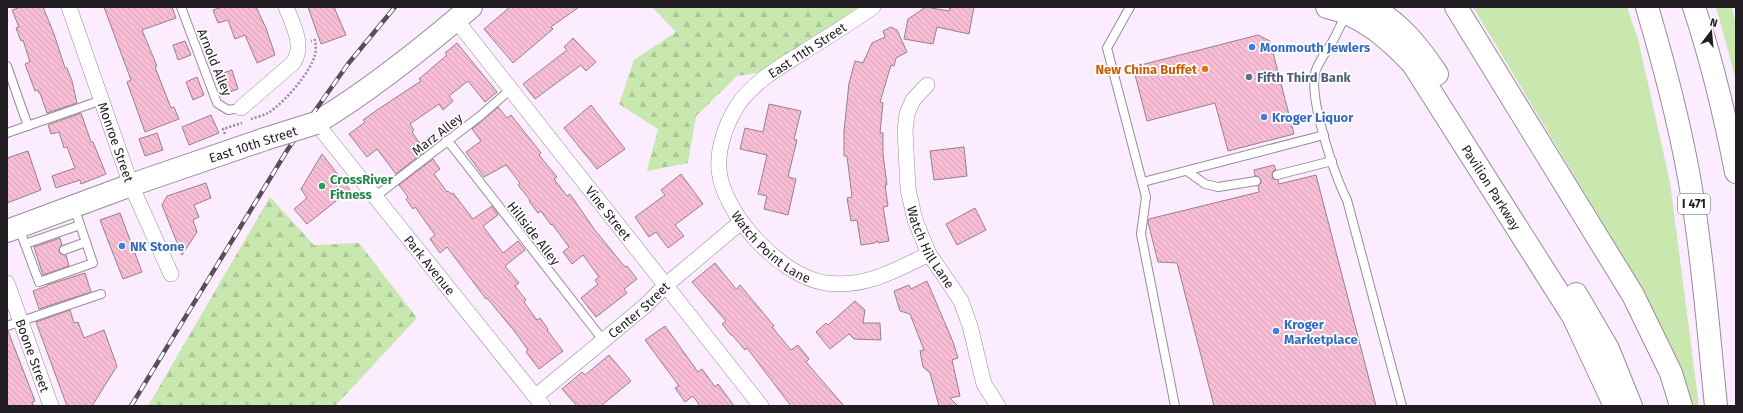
<svg xmlns="http://www.w3.org/2000/svg" width="1743" height="413" font-family="'Fira Sans',sans-serif">
	<style>
		.grass { fill: #c8e8af }
		.forest { fill: url(#forest-firs) }
		.building { fill: url(#building-back-hatch); stroke: #97818a }
		.lines { fill: none; stroke-linecap: round; stroke-linejoin: round }
		.service-casing { stroke: #988b9b; stroke-width: 10 }
		.minor-casing { stroke: #988b9b; stroke-width: 16 }
		.secondary-casing { stroke: #988b9b; stroke-width: 24 }
		.motorway-casing { stroke: #988b9b; stroke-width: 24 }
		.path { stroke: #968b98; stroke-width: 2.5; stroke-dasharray: 2 2; stroke-linecap: butt }
		.service { stroke: #fff; stroke-width: 8 }
		.minor { stroke: #fff; stroke-width: 15 }
		.secondary { stroke: #fff; stroke-width: 22 }
		.motorway { stroke: #fff; stroke-width: 22 }
		.rail-casing { stroke: #564f58; stroke-width: 4.5 }
		.rail { stroke: #fff; stroke-width: 3; stroke-dasharray: 9; stroke-linecap: butt }
		.secondary-bridge-casing { stroke: #988b9b; stroke-width: 24; stroke-linecap: butt }
		.secondary-bridge { stroke: #fff; stroke-width: 22 }
		.shop-dot { fill: #3f7fe0; stroke: #fff; stroke-width: 1.5 }
		.food-dot { fill: #e8710a; stroke: #fff; stroke-width: 1.5 }
		.service-dot { fill: #5c6f8a; stroke: #fff; stroke-width: 1.5 }
		.leisure-dot { fill: #2e9e5b; stroke: #fff; stroke-width: 1.5 }
		.labels { text-anchor: middle; stroke-width: 3.5; stroke-linejoin: round; paint-order: stroke }
		.shield { fill: #fff; stroke: #646064; stroke-width: 1 }
		.shield-label { font-size: 12px; font-weight: bold; fill: #211c22 }
		.shop-label { font-size: 13px; font-weight: bold; fill: #366cbe; stroke: #fff; text-anchor: start }
		.street-label { font-size: 13px; fill: #211c22; stroke: #fff }
		.food-label { font-size: 13px; font-weight: bold; fill: #c56008; stroke: #fff; text-anchor: end }
		.service-label { font-size: 13px; font-weight: bold; fill: #4e5e75; stroke: #fff; text-anchor: start }
		.leisure-label { font-size: 13px; font-weight: bold; fill: #27864d; stroke: #fff; text-anchor: start }
	</style>
	<defs>
		<pattern id="forest-firs" width="22" height="20" patternUnits="userSpaceOnUse"><rect width="22" height="20" fill="#c8e8af"/><path d="M5 1l3.5 6h-7zM16 11l3.5 6h-7z" fill="#acc696"/></pattern>
		<pattern id="building-back-hatch" width="6" height="6" patternUnits="userSpaceOnUse"><rect width="6" height="6" fill="#f6bdd5"/><path d="M-1 5l2 2M0 0l6 6M5-1l2 2" fill="none" stroke="#d3a2b7"/></pattern>
	</defs>
	<rect width="100%" height="100%" fill="#fcecff"/>
	<g class="grass">
		<path d="M1473 7H1627L1638 39 1670 182 1699 406H1694L1669 345 1616 245Z"/>
		<path d="M1716 7H1732L1736 26V80Z"/>
	</g>
	<g class="forest">
		<path d="M652 7H858L771 71 737 76 696 116 688 163 647 171 658 129 619 104 634 60 676 32Z"/>
		<path d="M270 197 314 245 359 243 417 318 335 406H148Z"/>
	</g>
	<g class="building">
		<path d="M21 7H43L54 34 65 68H67L72 81 77 103 47 113 40 93H39L38 90 35 91 25 64 30 62 23 40 21 41 16 28 19 27 12 10Z"/>
		<path d="M104 7H172L176 18 142 30 157 66 155 67 171 108 174 107 179 119 145 132 127 82 131 80Z"/>
		<path d="M222 7H256L266 28 275 55 257 63 245 35 235 39 228 20 218 23 213 10Z"/>
		<path d="M308 7H334L346 35 321 44Z"/>
		<path d="M510 7H579L551 27 553 29 513 63 484 29Z"/>
		<path d="M926 7 949 11 950 7H974L969 34 937 27 933 44 904 39 908 19Z"/>
		<path d="M891 27 897 30 907 52 896 58 894 66 891 65 880 102 883 103 880 133H883V154L887 185H885L888 206 883 207 889 241 878 243V241L875 242V243L861 245 857 220 851 221 847 198 852 197 847 156H844V131L849 83 855 61 863 63 872 43 885 37 883 31Z"/>
		<path d="M1258 35 1270 41 1294 134 1228 151 1215 103 1147 121 1133 67Z"/>
		<path d="M573 38 596 62 586 71 581 65 535 99 523 84 567 50 564 47Z"/>
		<path d="M185 41 191 55 178 60 173 45Z"/>
		<path d="M457 43 497 92 485 102 468 81 449 96 453 101 443 110 439 104 410 124 414 130 412 132 425 151 396 174 377 149 367 157 349 134 365 122 363 120 377 110 421 81 419 79 447 55 445 53Z"/>
		<path d="M232 70 238 89 227 93 220 74Z"/>
		<path d="M197 77 204 95 193 100 186 82Z"/>
		<path d="M769 104 801 111 794 139 797 140 788 177 796 179 788 215 764 209 767 196 758 194 767 155 740 149 745 128 763 132Z"/>
		<path d="M591 105 625 149 597 169 564 128Z"/>
		<path d="M498 107 507 118 511 115 541 153 539 155 557 177 554 179 567 196 570 194 594 229 625 267 627 266 637 279 624 289 627 293 596 317 581 298 598 284 595 280 599 277 583 255 572 264 563 252 569 247 552 224 551 225 541 211 538 213 529 201 530 200 518 185 520 183 506 165 484 177 466 152 481 141 472 129Z"/>
		<path d="M81 113 91 142H93L106 174 81 184 80 180 56 188 52 176 75 168 67 147 64 148 59 132 51 134 48 125Z"/>
		<path d="M211 115 219 133 189 145 182 127Z"/>
		<path d="M157 133 163 150 145 156 139 139Z"/>
		<path d="M964 147 967 176 934 180 930 151Z"/>
		<path d="M28 151 41 190 7 203V158Z"/>
		<path d="M322 154 350 190 307 224 294 209 307 198 301 189Z"/>
		<path d="M433 159 440 169 434 174 447 192 448 191 451 194 453 193 473 219 492 206 498 215 483 226 503 253 518 241 525 250 505 266 519 283 515 286 526 300 524 302 537 320 540 318 548 329 547 330 563 351 539 369 526 352 528 350 515 332 487 298 486 299 447 247 440 253 430 239 435 235 415 207 413 209 406 199 408 197 399 185Z"/>
		<path d="M1274 165 1276 170 1273 171 1272 176 1273 179 1278 180 1279 184 1316 175 1376 406H1214L1177 263 1158 262 1148 222 1149 219 1259 192 1258 186 1261 183V180L1258 176H1255L1254 170Z"/>
		<path d="M681 174 703 204 675 225 684 236 668 248 656 232 649 237 635 217 665 195 661 190Z"/>
		<path d="M206 183 211 198 194 205 199 217 193 220 197 232 182 255 162 205 167 196Z"/>
		<path d="M975 208 986 230 957 245 946 224Z"/>
		<path d="M120 213 142 272 123 279 100 220Z"/>
		<path d="M60 238 62 245 60 247 59 252 61 254 66 255 69 266 43 275 34 247Z"/>
		<path d="M715 263 736 289 740 285 774 326 772 327 791 350 798 345 809 359 806 362 844 406H791L747 348 745 350 732 335H731L722 324 726 321 692 282Z"/>
		<path d="M85 273 91 292 39 309 33 291 47 286V285Z"/>
		<path d="M927 281 953 342 958 358 952 360 960 396 950 398 958 406H939L930 373 923 367 920 351 924 350 910 314 900 311 894 291 909 285 911 289Z"/>
		<path d="M855 301 865 310 863 323H880L881 340 854 339 849 334 830 349 816 332 826 323 828 325Z"/>
		<path d="M70 310 74 323 78 322 84 338 104 330 117 366 92 406H67L36 322Z"/>
		<path d="M665 326 698 372 702 369 715 387 718 384 734 406H700L693 396 685 402 675 388 679 386 645 340Z"/>
		<path d="M7 331H8L35 401 32 402 34 406H7Z"/>
		<path d="M609 355 631 381 601 406H577L562 389 582 372 585 375Z"/>
	</g>
	<g class="lines">
		<defs>
			<g id="service">
				<path d="M181 7 217 103 228 110 241 108"/>
				<path d="M1130 7 1107 48 1146 197 1141 234 1175 406"/>
				<path d="M1346 14C1341 24 1337 34 1331 44 1326 52 1319 61 1316 70 1307 96 1335 176 1347 200L1402 406"/>
				<path d="M7 66 28 126"/>
				<path d="M7 133 102 100"/>
				<path d="M446 141 452 146 603 340"/>
				<path d="M1187 171 1205 184 1218 187 1256 181"/>
				<path d="M1277 175 1332 161"/>
				<path d="M1143 182 1324 135"/>
				<path d="M376 196 480 116 511 89"/>
				<path d="M19 228 39 282 93 263 74 207"/>
				<path d="M25 244 80 225"/>
				<path d="M64 250 86 242"/>
				<path d="M7 326 101 294"/>
			</g>
			<g id="minor">
				<path id="s1" d="M69 7 131 185 171 274"/>
				<path id="s2" d="M873 7C851 22 828 37 805 51 780 67 754 81 737 106 726 124 717 149 719 170 723 214 781 277 826 283 865 288 894 271 929 254"/>
				<path id="s3" d="M456 20 761 406"/>
				<path id="s4" d="M927 85 913 100 907 114 905 130 908 189 915 220 929 254 947 280 961 301 970 326 984 384 998 406"/>
				<path d="M241 108 293 63C305 46 293 25 286 7"/>
				<path id="s5" d="M316 123 543 406"/>
				<path id="s6" d="M7 283 51 406"/>
				<path id="s7" d="M536 396 645 306 666 285 741 222"/>
			</g>
			<g id="secondary">
				<path id="s8" d="M1327 7C1363 15 1389 39 1413 64L1573 316 1615 406"/>
				<path d="M1371 7C1400 23 1419 47 1437 74"/>
				<path d="M316 123C371 90 422 49 471 7"/>
				<path d="M7 231 131 185 265 139"/>
				<path d="M1576 294 1608 349 1631 406"/>
			</g>
			<g id="motorway">
				<path d="M1456 7 1633 295 1671 373 1681 406"/>
				<path d="M1647 7C1666 71 1683 135 1693 201 1704 269 1709 338 1716 406"/>
				<path d="M1694 7C1712 61 1725 116 1736 172"/>
			</g>
		</defs>
		<use href="#service" class="service-casing"/>
		<use href="#minor" class="minor-casing"/>
		<use href="#secondary" class="secondary-casing"/>
		<use href="#motorway" class="motorway-casing"/>
		<g class="path">
			<path d="M251 119C256 117 263 116 268 113 284 103 310 73 315 55 316 50 316 45 315 40L311 41"/>
			<path d="M225 134 223 129 242 123"/>
		</g>
		<use href="#service" class="service"/>
		<use href="#minor" class="minor"/>
		<use href="#secondary" class="secondary"/>
		<use href="#motorway" class="motorway"/>
		<defs>
			<path id="rail" d="M131 406 288 149 348 64 395 7"/>
		</defs>
		<use href="#rail" class="rail-casing"/>
		<use href="#rail" class="rail"/>
		<defs>
			<path id="secondary-bridge" d="M265 139 316 123"/>
		</defs>
		<use href="#secondary-bridge" class="secondary-bridge-casing"/>
		<use href="#secondary-bridge" class="secondary-bridge"/>
	</g>
	<g class="shop-dot">
		<circle cx="1252" cy="47" r="4"/>
		<circle cx="1264" cy="117" r="4"/>
		<circle cx="122" cy="246" r="4"/>
		<circle cx="1276" cy="331" r="4"/>
	</g>
	<circle class="food-dot" cx="1205" cy="69" r="4"/>
	<circle class="service-dot" cx="1249" cy="77" r="4"/>
	<circle class="leisure-dot" cx="322" cy="186" r="4"/>
	<g class="labels">
		<rect class="shield" x="1678" y="194" width="32" height="20" rx="3"/>
		<g class="shield-label">
			<text x="1694" y="208">I 471</text>
		</g>
		<g class="shop-label">
			<text x="1260" y="52">Monmouth Jewlers</text>
			<text x="1272" y="122">Kroger Liquor</text>
			<text x="130" y="251">NK Stone</text>
			<text x="1284" y="329">Kroger<tspan x="1284" dy="15">Marketplace</tspan></text>
		</g>
		<g class="street-label">
			<text transform="translate(807 50) rotate(-33)" y="5">East 11th Street</text>
			<text transform="translate(215 62) rotate(68)" y="5">Arnold Alley</text>
			<text transform="translate(437 134) rotate(-38)" y="5">Marz Alley</text>
			<text dy="5" stroke="none"><textPath href="#s1" startOffset="143">Monroe Street</textPath></text>
			<text transform="translate(253 144) rotate(-18)" y="5">East 10th Street</text>
			<text dy="5" stroke="none"><textPath href="#s8" startOffset="251">Pavilion Parkway</textPath></text>
			<text dy="5" stroke="none"><textPath href="#s3" startOffset="246">Vine Street</textPath></text>
			<text transform="translate(534 233) rotate(52)" y="5">Hillside Alley</text>
			<text dy="5" stroke="none"><textPath href="#s2" startOffset="333">Watch Point Lane</textPath></text>
			<text dy="5" stroke="none"><textPath href="#s4" startOffset="174">Watch Hill Lane</textPath></text>
			<text dy="5" stroke="none"><textPath href="#s5" startOffset="182">Park Avenue</textPath></text>
			<text dy="5" stroke="none"><textPath href="#s7" startOffset="134">Center Street</textPath></text>
			<text dy="5" stroke="none"><textPath href="#s6" startOffset="77">Boone Street</textPath></text>
		</g>
		<g class="food-label">
			<text x="1197" y="74">New China Buffet</text>
		</g>
		<g class="service-label">
			<text x="1257" y="82">Fifth Third Bank</text>
		</g>
		<g class="leisure-label">
			<text x="330" y="184">CrossRiver<tspan x="330" dy="15">Fitness</tspan></text>
		</g>
	</g>
	<rect width="1743" height="413" fill="none" stroke="#211c22" stroke-width="16"/>
	<g transform="translate(1711 32) rotate(16)" stroke="#ffffff" stroke-width="3" paint-order="stroke">
	<path d="M0-3L7 15L0 10L-7 15Z" fill="#211c22"/>
	<text y="-6" font-size="11" font-weight="bold" text-anchor="middle" fill="#211c22">N</text>
	</g>
</svg>
